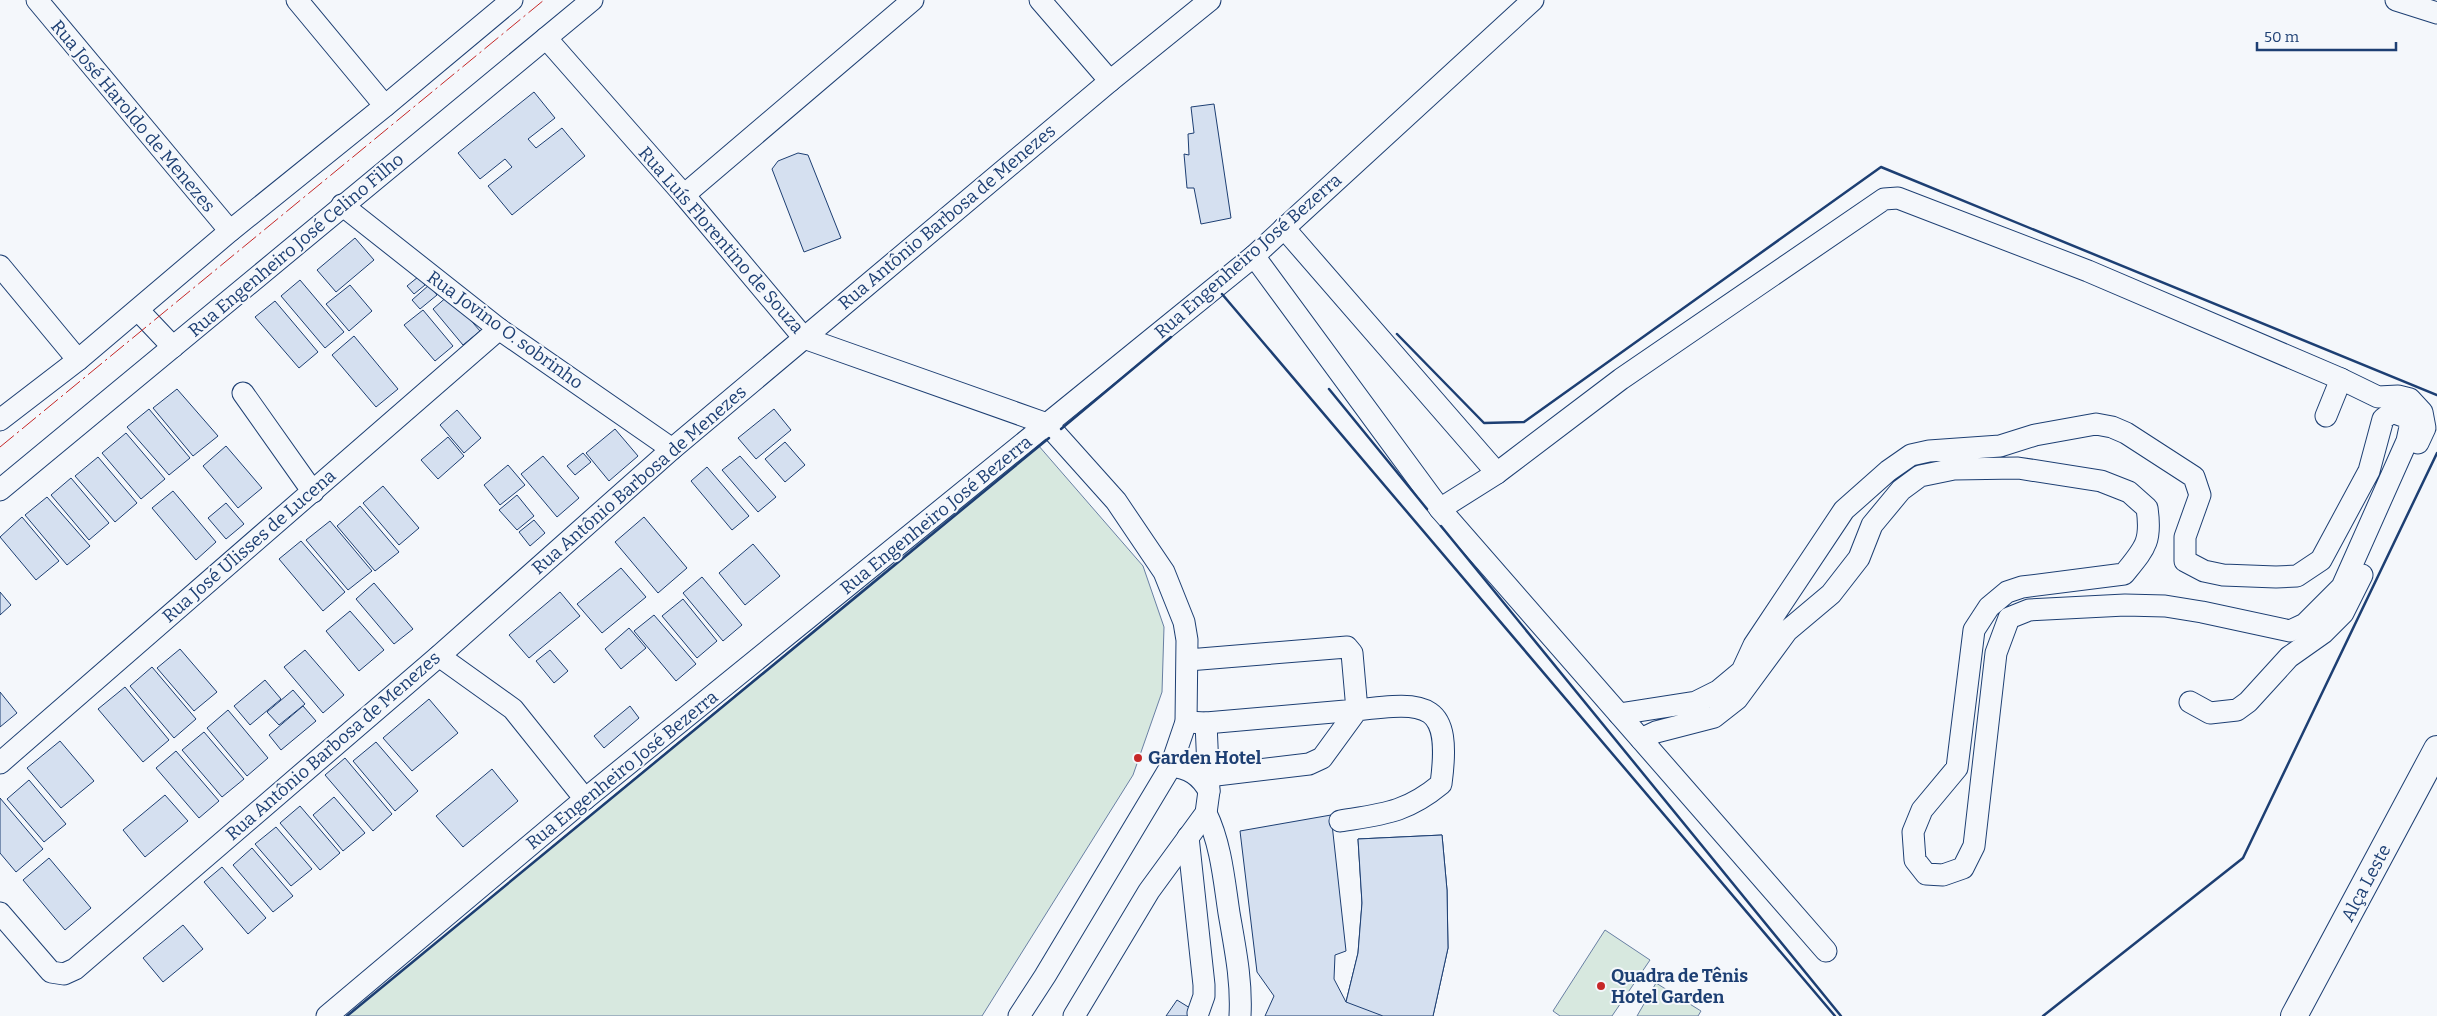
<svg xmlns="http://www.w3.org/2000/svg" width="2437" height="1016" font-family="Bitter,serif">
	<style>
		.green { fill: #d7e8df; stroke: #687fa3 }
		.building { fill: #d5e0f0; stroke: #1d3f73 }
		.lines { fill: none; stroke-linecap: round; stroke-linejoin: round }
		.minor-casing { stroke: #1d3f73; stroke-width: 23 }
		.major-casing { stroke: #1d3f73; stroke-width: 28 }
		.minor { stroke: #f4f7fb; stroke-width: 21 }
		.major { stroke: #f4f7fb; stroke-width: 26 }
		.wall { stroke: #1d3f73; stroke-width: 2.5 }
		.power { stroke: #c62828; stroke-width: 1; stroke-dasharray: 18 4 2.5 4; stroke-linecap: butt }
		.poi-dot { fill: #c62828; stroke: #f4f7fb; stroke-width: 2 }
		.labels { text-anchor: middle; stroke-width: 4; stroke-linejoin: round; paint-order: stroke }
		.street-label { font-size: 18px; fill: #1d3f73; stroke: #f4f7fb }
		.poi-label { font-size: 18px; font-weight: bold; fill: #1d3f73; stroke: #f4f7fb; text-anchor: start }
	</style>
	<rect width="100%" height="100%" fill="#f4f7fb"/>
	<g class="green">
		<path d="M1038 445 1143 566 1164 627 1162 692 1133 775 982 1016H347Z"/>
		<path d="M1605 930 1650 960 1612 1016H1560L1553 1011Z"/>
		<path d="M1656 983 1701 1011 1698 1016H1637Z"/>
	</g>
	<g class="building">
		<path d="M534 92 555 118 528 139 536 148 562 128 585 156 512 215 488 186 512 167 505 159 480 179 458 153Z"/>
		<path d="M1214 104 1231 218 1201 224 1194 188H1187L1184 154 1189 155 1188 134 1194 133 1191 107Z"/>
		<path d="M798 153 808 155 841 238 804 252 772 169 778 161Z"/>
		<path d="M355 238 374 260 336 292 317 270Z"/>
		<path d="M418 277 425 285 414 294 407 286Z"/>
		<path d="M300 280 344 332 325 348 281 296Z"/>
		<path d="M350 285 372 311 349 331 326 304Z"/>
		<path d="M429 285 437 295 420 309 412 300Z"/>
		<path d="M449 295 480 331 463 345 433 309Z"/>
		<path d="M275 301 318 352 299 368 255 317Z"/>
		<path d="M423 310 453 346 435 361 404 325Z"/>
		<path d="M354 336 398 389 376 407 332 355Z"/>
		<path d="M177 389 218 436 193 456 153 408Z"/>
		<path d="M149 409 190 458 169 475 127 427Z"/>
		<path d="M774 409 791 430 756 459 738 438Z"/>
		<path d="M457 410 481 438 464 453 440 425Z"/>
		<path d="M615 429 638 456 609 481 586 453Z"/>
		<path d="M126 433 165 479 141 499 102 453Z"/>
		<path d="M448 437 464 456 438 479 421 460Z"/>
		<path d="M785 442 805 465 785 482 765 459Z"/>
		<path d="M226 446 262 488 238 508 203 466Z"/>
		<path d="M583 453 591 462 575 475 567 466Z"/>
		<path d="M543 456 579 498 557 517 521 474Z"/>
		<path d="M740 456 776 497 758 512 722 470Z"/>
		<path d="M98 457 137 503 115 522 75 476Z"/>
		<path d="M508 465 525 485 500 505 484 485Z"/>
		<path d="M707 467 749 516 732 530 691 481Z"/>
		<path d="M71 478 109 523 89 540 51 495Z"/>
		<path d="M383 486 419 528 399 545 363 503Z"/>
		<path d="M173 491 216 542 196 560 152 508Z"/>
		<path d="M517 495 534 516 517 530 499 510Z"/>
		<path d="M47 497 90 546 67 565 25 515Z"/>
		<path d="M226 503 244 524 226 539 208 518Z"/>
		<path d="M360 506 399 552 375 571 337 526Z"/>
		<path d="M22 517 59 561 36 580 0 537Z"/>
		<path d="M644 517 687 568 658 593 615 542Z"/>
		<path d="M534 520 545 533 530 546 519 532Z"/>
		<path d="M330 521 372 571 348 590 306 540Z"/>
		<path d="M301 541 345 592 323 611 279 559Z"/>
		<path d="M753 544 780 576 745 605 719 573Z"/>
		<path d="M621 568 646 597 602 633 577 604Z"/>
		<path d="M702 577 742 625 723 641 683 593Z"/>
		<path d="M374 583 413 629 394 644 356 599Z"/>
		<path d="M0 592 11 605 0 615Z"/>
		<path d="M560 592 580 616 529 658 509 635Z"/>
		<path d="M683 599 717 641 697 658 662 616Z"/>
		<path d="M350 611 384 650 359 671 326 631Z"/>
		<path d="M654 615 696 664 676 681 634 631Z"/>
		<path d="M629 628 646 648 621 669 605 649Z"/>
		<path d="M180 649 217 692 194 711 157 668Z"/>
		<path d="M305 650 344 695 323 713 284 667Z"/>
		<path d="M550 650 568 671 554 683 536 661Z"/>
		<path d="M152 667 196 719 174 738 130 686Z"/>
		<path d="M265 680 281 699 250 725 234 706Z"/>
		<path d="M125 687 169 740 143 762 98 709Z"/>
		<path d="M293 690 305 704 279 725 267 712Z"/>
		<path d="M0 692 17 713 0 727Z"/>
		<path d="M429 699 458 733 412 771 383 738Z"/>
		<path d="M303 706 316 721 281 750 269 735Z"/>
		<path d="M630 706 639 718 604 748 594 736Z"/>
		<path d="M228 710 268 758 247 776 207 728Z"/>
		<path d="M204 732 244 779 222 797 182 750Z"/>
		<path d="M60 741 94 781 61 808 27 768Z"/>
		<path d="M376 742 418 791 395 811 353 761Z"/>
		<path d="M176 751 219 801 199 818 156 768Z"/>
		<path d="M345 758 392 814 373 831 325 775Z"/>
		<path d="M492 769 518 801 463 847 436 816Z"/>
		<path d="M29 780 66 824 44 842 7 799Z"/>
		<path d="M165 795 188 821 145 857 123 830Z"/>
		<path d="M334 797 365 833 343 851 313 815Z"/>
		<path d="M0 798 43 849 16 872 0 853Z"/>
		<path d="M300 806 340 853 320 870 280 823Z"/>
		<path d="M1331 815 1346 951 1335 955 1334 979 1346 1002 1358 953 1362 903 1358 839 1442 835 1447 890 1448 948 1433 1016H1265L1274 996 1257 972 1240 831Z"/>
		<path d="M276 827 312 869 291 886 255 844Z"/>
		<path d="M1442 835 1447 890 1448 948 1433 1016H1383L1346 1002 1358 953 1362 903 1358 839Z"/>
		<path d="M252 848 293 896 273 912 233 865Z"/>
		<path d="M49 858 91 908 65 930 23 880Z"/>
		<path d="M222 867 266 918 248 934 204 882Z"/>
		<path d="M183 925 203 949 163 982 143 958Z"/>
		<path d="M1177 1000 1203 1016H1166Z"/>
	</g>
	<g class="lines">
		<defs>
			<g id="minor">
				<path d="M37 0 230 231"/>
				<path d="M297 0 385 106"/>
				<path d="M1040 0 1110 81"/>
				<path d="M2396 0 2437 13"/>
				<path d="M546 38 684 195 804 338 1047 424 1116 501 1164 572 1184 622 1187 640 1186 722 1171 766 1045 976 1019 1016"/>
				<path d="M684 195 913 0"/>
				<path d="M342 205 499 329 672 449"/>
				<path d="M1284 228 1497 473"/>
				<path d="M1254 256 1440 509"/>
				<path d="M0 266 78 360"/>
				<path d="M138 310 173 347"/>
				<path d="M2341 379 2378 397 2398 396 2410 399 2422 412 2425 428 2418 443"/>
				<path d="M243 393 313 492"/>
				<path d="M0 420 78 360 230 231 385 106 512 0"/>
				<path d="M0 490 592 0"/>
				<path d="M439 656 513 709 585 799"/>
				<path d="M2190 702 2210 713 2237 710 2248 702 2289 657 2323 633 2343 613 2362 575"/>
				<path d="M1619 714 1696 702 1718 691 1742 671 1754 645 1844 510 1888 471 1911 455 1929 451 2000 446 2035 435 2096 424 2112 427 2126 433 2194 477 2200 495 2185 537V561L2204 571 2223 575 2276 577 2297 576 2321 560 2369 471 2383 419 2392 412 2408 418 2410 427 2407 441 2342 587 2305 624 2290 631 2202 612 2165 606 2125 605 2029 610 2009 618 1996 653 1974 846 1963 868 1943 875 1926 874 1915 860 1913 832 1922 810 1957 768 1974 630 1989 607 2007 592 2022 587 2124 574C2145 548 2152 542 2147 508L2129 492 2101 481 2018 468 1954 469 1920 476 1901 490 1872 525 1859 558 1831 594 1787 631 1737 699 1714 717 1656 732 1641 739"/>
				<path d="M1186 722 1206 723 1357 710 1352 653 1347 647 1188 660"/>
				<path d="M0 763 499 329"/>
				<path d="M1171 766C1189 768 1200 775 1209 791"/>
				<path d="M1208 776 1309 764 1322 758 1357 710C1428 701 1452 702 1441 784 1406 813 1383 814 1340 821"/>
				<path d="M1206 813C1221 844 1224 880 1229 913 1235 948 1242 981 1240 1016"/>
				<path d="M1188 837 1204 985V996L1198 1013"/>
				<path d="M0 913 51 972 64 974 75 969 439 656 672 449 1110 81 1210 0"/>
				<path d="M1826 951 1440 509 1497 473 1621 379 1884 199 1898 198 2088 271 2341 379 2326 416"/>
				<path d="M327 1016 585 799 1254 256 1533 0"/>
				<path d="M1074 1016 1149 891 1206 813 1209 791 1206 723"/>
			</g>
			<path id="major" d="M2294 1016 2437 749"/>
		</defs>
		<use href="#minor" class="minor-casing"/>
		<use href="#major" class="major-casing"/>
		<use href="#minor" class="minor"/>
		<use href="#major" class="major"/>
		<g class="wall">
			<path d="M1222 294 1835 1016"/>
			<path d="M1397 334 1484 423 1524 422 1881 167 2437 395"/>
			<path d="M1329 389 1427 509"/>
			<path d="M1061 429 1171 337"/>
			<path d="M1441 526 1841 1016"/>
			<path d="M347 1016 1049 438"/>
			<path d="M2043 1016 2243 858 2437 453"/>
		</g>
		<path class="power" d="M0 447 544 0"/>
	</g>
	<g class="poi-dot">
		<circle cx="1138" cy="758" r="5"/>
		<circle cx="1601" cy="986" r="5"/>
	</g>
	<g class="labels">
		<g class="street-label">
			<text transform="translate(133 116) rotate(50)" y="6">Rua José Haroldo de Menezes</text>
			<text transform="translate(947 217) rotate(-40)" y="6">Rua Antônio Barbosa de Menezes</text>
			<text transform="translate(721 240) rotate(49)" y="6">Rua Luís Florentino de Souza</text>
			<text transform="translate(296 245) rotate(-40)" y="6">Rua Engenheiro José Celino Filho</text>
			<text transform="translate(1248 256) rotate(-41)" y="6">Rua Engenheiro José Bezerra</text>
			<text transform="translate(505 330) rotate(36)" y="6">Rua Jovino O. sobrinho</text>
			<text transform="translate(639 480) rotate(-41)" y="6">Rua Antônio Barbosa de Menezes</text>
			<text transform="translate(936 515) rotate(-39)" y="6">Rua Engenheiro José Bezerra</text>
			<text transform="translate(249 546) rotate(-41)" y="6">Rua José Ulisses de Lucena</text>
			<text transform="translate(333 746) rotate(-41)" y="6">Rua Antônio Barbosa de Menezes</text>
			<text transform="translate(622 770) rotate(-39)" y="6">Rua Engenheiro José Bezerra</text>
			<text transform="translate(2366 883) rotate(-62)" y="6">Alça Leste</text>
		</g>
		<g class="poi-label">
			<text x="1148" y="764">Garden Hotel</text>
			<text x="1611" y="982">Quadra de Tênis<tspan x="1611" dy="21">Hotel Garden</tspan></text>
		</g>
	</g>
	<path d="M2257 42v8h139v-8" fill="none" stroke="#1d3f73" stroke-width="2.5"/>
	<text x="2264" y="42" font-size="15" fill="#1d3f73" stroke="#f4f7fb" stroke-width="4" paint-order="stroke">50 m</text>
</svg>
